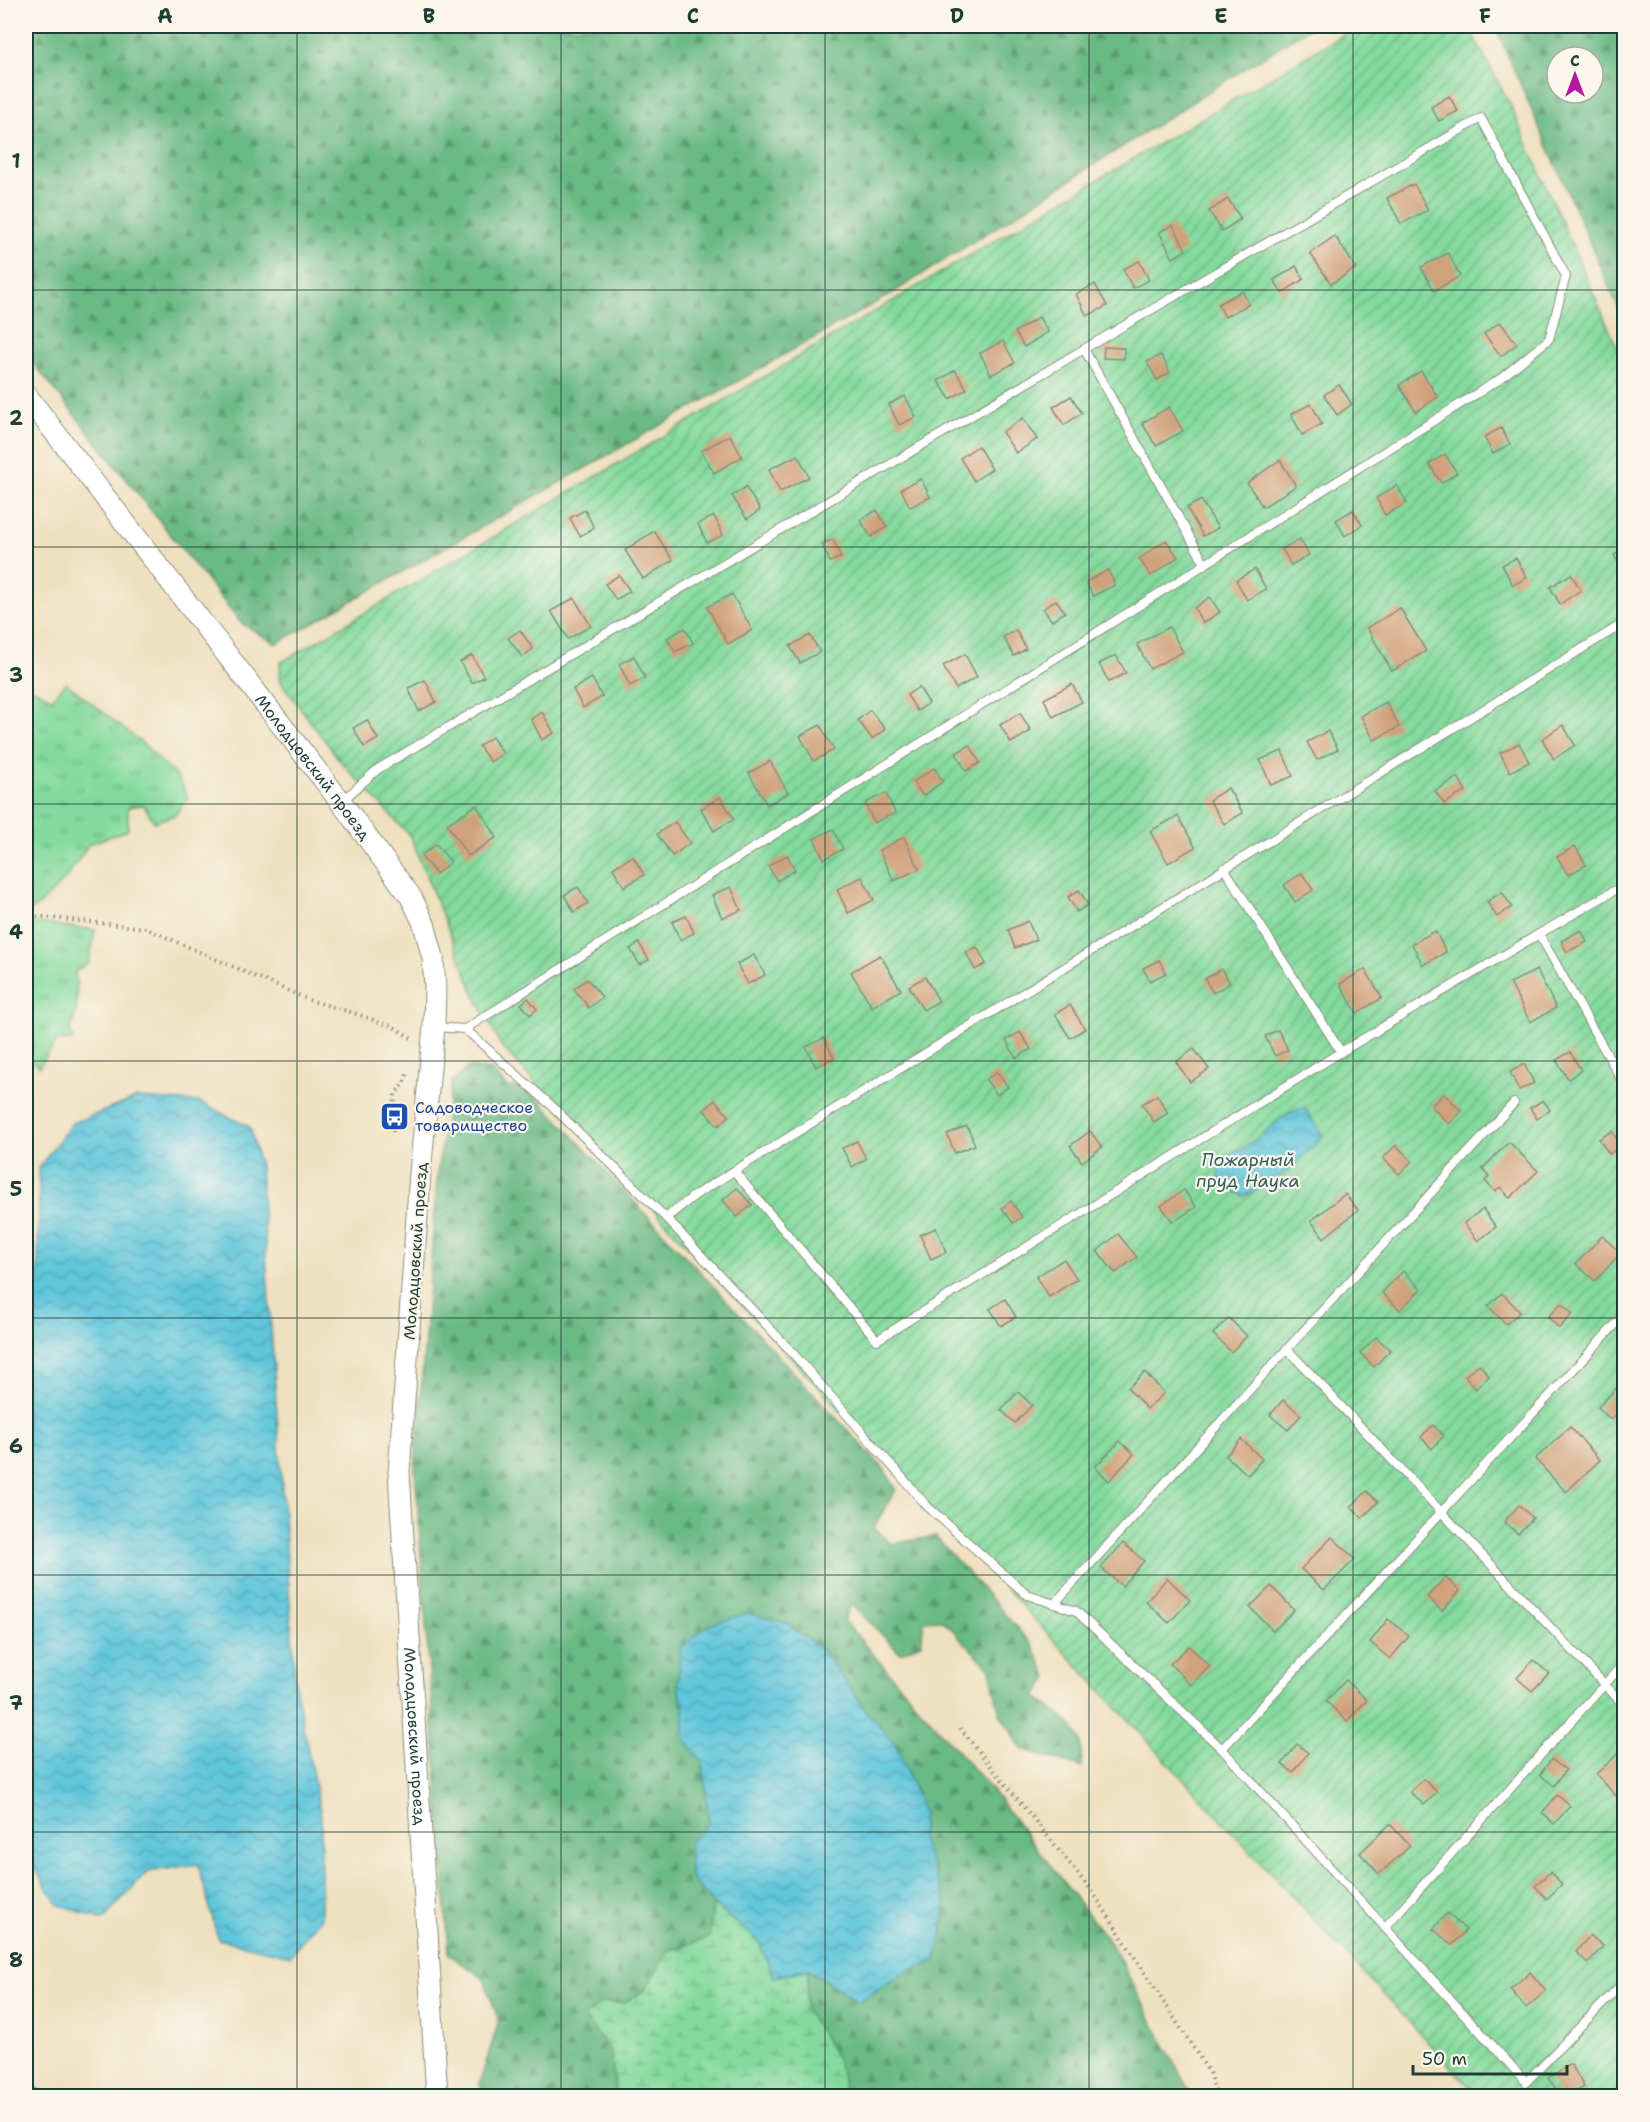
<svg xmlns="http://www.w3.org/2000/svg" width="1650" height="2122" font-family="'Shantell Sans',sans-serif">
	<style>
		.grass { fill: url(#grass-tufts); stroke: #528c69; stroke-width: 1.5 }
		.forest { fill: url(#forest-firs); stroke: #457c5c; stroke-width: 1.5; fill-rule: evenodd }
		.wetland { fill: url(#wetland-marsh); stroke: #528c69; stroke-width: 1.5 }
		.garden { fill: url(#garden-furrows); stroke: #528c69; stroke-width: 1.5 }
		.water { fill: url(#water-waves); stroke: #3f8288; stroke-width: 1.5 }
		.building { fill: #d0a17a }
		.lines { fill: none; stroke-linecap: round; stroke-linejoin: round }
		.service-casing { stroke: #878e7a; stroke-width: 10 }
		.tertiary-casing { stroke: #878e7a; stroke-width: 23 }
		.path { stroke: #878e7a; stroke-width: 4; stroke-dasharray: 1.5 4.5; stroke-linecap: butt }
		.service { stroke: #fff; stroke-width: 8 }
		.tertiary { stroke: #fff; stroke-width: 21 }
		.grid { fill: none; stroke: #1f3d34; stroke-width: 1.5; stroke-opacity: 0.55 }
		.labels { text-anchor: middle; stroke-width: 4.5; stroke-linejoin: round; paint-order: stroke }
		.street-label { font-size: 16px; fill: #1f3d34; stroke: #fbf7ec }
		.transit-label { font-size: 16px; fill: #164399; stroke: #fbf7ec; text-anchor: start }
		.water-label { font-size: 18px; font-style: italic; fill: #2f5f5e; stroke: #fbf7ec }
		.neatline { fill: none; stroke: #1f3d34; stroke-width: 2 }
		.grid-label { font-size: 20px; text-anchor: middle; font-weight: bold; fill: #1f3d34 }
	</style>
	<defs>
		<pattern id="grass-tufts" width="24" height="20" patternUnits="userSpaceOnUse" patternTransform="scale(1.5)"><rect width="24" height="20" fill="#84da9e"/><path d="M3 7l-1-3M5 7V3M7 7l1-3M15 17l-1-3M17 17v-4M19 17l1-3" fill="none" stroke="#6bb282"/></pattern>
		<pattern id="forest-firs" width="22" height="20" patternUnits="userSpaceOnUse" patternTransform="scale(1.5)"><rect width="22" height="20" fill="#6bba85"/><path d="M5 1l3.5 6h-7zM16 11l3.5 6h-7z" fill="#57986e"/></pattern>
		<pattern id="wetland-marsh" width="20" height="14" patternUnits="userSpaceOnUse" patternTransform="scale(1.5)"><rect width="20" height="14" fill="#84da9e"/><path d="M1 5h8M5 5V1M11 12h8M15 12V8" fill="none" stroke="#6bb282"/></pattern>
		<pattern id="garden-furrows" width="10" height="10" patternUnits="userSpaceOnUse" patternTransform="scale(1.5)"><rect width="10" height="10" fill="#84da9e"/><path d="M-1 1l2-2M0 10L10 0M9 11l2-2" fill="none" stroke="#6bb282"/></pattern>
		<pattern id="water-waves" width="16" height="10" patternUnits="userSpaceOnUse" patternTransform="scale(1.5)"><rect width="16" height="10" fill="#5fc6db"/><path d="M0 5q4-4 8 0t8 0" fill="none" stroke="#4ea2b2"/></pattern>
	</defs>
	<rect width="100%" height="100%" fill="#fbf7ec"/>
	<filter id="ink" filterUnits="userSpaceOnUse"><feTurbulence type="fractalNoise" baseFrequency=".0167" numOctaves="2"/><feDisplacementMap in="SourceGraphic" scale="12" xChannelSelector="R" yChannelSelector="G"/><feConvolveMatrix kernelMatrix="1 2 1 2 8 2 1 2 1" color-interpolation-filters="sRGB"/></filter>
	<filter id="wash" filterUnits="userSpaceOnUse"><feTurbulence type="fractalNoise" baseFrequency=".008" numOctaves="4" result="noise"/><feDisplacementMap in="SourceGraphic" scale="24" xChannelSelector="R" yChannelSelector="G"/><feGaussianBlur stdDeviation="1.35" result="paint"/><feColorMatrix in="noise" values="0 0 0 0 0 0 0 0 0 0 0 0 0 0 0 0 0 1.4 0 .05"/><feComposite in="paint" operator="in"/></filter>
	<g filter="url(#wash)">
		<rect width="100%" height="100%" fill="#efe0bf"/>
		<g class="grass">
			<path d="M66 683 142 743 178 778 188 798 175 815 154 822 144 805 128 807V830L89 844 66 878 41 904 26 913V690L32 688 52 699Z"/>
			<path d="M37 923 95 930 89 963 75 972C77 993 79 1012 70 1031L73 1040 57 1041 39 1067 29 1059 34 1043 26 1038V928Z"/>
		</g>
		<g class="forest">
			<path d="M26 26H1312L891 294 276 644 241 623 26 354Z"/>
			<path d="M1495 26H1624V321ZM1557 57H1593V93H1557Z"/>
			<path d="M469 1067 491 1070 507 1087 528 1088 884 1469 896 1489 874 1527 891 1544 935 1536 1033 1646 1048 1678 1036 1696 1069 1722 1081 1741 1082 1768 1022 1749 999 1712 990 1669 943 1620 924 1621 921 1644 900 1653 852 1604 843 1620 994 1793 1112 1945 1192 2096H844C845 2063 824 2036 805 2011L808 1969 858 2002 904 1973 936 1961 921 1839 923 1812 896 1745 869 1714 678 1686 684 1707V1739L703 1762 709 1824 690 1877 713 1904 709 1938 668 1951 645 1990 624 2003H601L611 2051 616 2096H482L480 2082 499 2021 484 1979 449 1954 415 1468 438 1167 452 1082Z"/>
		</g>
		<path class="wetland" d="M713 1904 758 1940 774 1977 808 1969 805 2011C824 2036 845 2063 844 2096H616L611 2051 584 2017 601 2003H624L645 1990 668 1951 709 1938Z"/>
		<path class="garden" d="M1358 26H1468L1508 100 1624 363V2096H1478L502 1047 476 998 410 836 341 762 280 681V663Z"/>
		<g class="water">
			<path d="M137 1098 199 1102 250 1127 260 1167 296 1690 321 1816V1918L290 1956 218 1939 198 1864 147 1872 103 1920 57 1904 26 1854V1301L38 1278 39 1167 72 1123Z"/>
			<path d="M1304 1108 1323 1135C1301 1159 1275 1186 1243 1196 1225 1186 1214 1183 1220 1160L1253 1142 1285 1115Z"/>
			<path d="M747 1613 787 1623 823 1651 869 1714 896 1745 923 1812 921 1839 946 1902 942 1933 936 1961 904 1973 858 2002 808 1969 774 1977 758 1940 713 1904 690 1877V1839L709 1824 703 1762 684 1739V1707L678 1686 680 1648 707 1626Z"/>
		</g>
		<g id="blocks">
			<g class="building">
				<path d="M1449 96 1458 111 1439 121 1431 107Z"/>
				<path d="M1414 184 1428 210 1401 224 1387 198Z"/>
				<path d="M1228 199 1241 219 1222 231 1209 211Z"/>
				<path d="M1173 225 1186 250 1173 258 1159 232Z"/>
				<path d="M1335 236 1356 268 1331 284 1310 253Z"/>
				<path d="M1448 253 1460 276 1434 291 1421 267Z"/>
				<path d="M1139 261 1149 280 1133 288 1123 269Z"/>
				<path d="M1296 266 1304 279 1282 293 1274 280Z"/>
				<path d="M1095 284 1107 306 1087 316 1076 294Z"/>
				<path d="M1242 291 1249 304 1225 317 1218 304Z"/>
				<path d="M1039 317 1048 332 1024 347 1015 332Z"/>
				<path d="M1500 322 1517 344 1501 356 1484 334Z"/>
				<path d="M1003 341 1015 363 991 375 980 353Z"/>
				<path d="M1104 347 1124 348V359L1103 358Z"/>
				<path d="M1161 355 1170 373 1157 380 1147 362Z"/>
				<path d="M955 370 967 389 950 399 938 381Z"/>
				<path d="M1421 371 1438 397 1416 412 1399 385Z"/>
				<path d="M1339 385 1352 404 1337 415 1324 395Z"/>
				<path d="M905 396 916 417 899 425 889 404Z"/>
				<path d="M1071 396 1082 413 1064 425 1053 407Z"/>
				<path d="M1311 404 1322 424 1302 435 1291 414Z"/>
				<path d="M1169 407 1183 431 1156 446 1142 423Z"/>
				<path d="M1023 418 1037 439 1016 453 1002 432Z"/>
				<path d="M1501 428 1510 444 1493 454 1484 437Z"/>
				<path d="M730 435 742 457 714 473 701 451Z"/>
				<path d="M978 446 992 469 974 481 960 458Z"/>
				<path d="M1445 454 1457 473 1441 483 1429 464Z"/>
				<path d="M798 455 809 477 780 492 769 469Z"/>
				<path d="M1280 460 1296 486 1263 507 1247 483Z"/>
				<path d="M921 479 930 497 910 507 901 489Z"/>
				<path d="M1397 485 1407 503 1385 515 1376 498Z"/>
				<path d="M746 487 760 510 747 519 732 496Z"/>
				<path d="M1201 500 1218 528 1203 536 1187 508Z"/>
				<path d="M585 510 594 528 580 536 570 518Z"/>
				<path d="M877 510 887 527 871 537 860 520Z"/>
				<path d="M1353 510 1362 525 1345 536 1336 520Z"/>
				<path d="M714 516 723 535 707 543 698 524Z"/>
				<path d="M654 531 673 560 643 579 625 550Z"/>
				<path d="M833 539 841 557 830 562 822 544Z"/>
				<path d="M1300 539 1309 555 1291 565 1282 549Z"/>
				<path d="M1166 540 1178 557 1151 576 1139 559Z"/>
				<path d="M1624 549V574L1614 555Z"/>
				<path d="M1516 558 1527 578 1513 585 1502 565Z"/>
				<path d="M1255 569 1266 589 1247 600 1236 580Z"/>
				<path d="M1108 570 1115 585 1093 596 1086 582Z"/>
				<path d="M1571 574 1581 590 1560 604 1550 587Z"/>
				<path d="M619 575 630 591 616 600 605 584Z"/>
				<path d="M732 594 752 630 728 644 707 607Z"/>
				<path d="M1210 597 1220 612 1203 623 1194 608Z"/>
				<path d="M574 598 591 626 568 639 551 611Z"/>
				<path d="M1056 600 1065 612 1052 621 1043 609Z"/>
				<path d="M1400 608 1426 651 1392 671 1367 628Z"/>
				<path d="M1169 627 1183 652 1150 669 1137 644Z"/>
				<path d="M685 628 693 643 675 652 667 638Z"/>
				<path d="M520 630 533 649 522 657 508 638Z"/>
				<path d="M1016 630 1026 649 1014 656 1003 637Z"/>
				<path d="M810 635 820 652 800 663 790 646Z"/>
				<path d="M965 654 977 677 956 689 943 666Z"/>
				<path d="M472 655 484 677 472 683 460 662Z"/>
				<path d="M1116 655 1126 673 1109 682 1099 664Z"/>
				<path d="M634 656 645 678 630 686 619 664Z"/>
				<path d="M592 678 602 697 583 708 573 689Z"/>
				<path d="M425 680 436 702 419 711 408 688Z"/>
				<path d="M1072 684 1082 702 1053 717 1044 699Z"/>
				<path d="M919 687 929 703 917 711 907 695Z"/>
				<path d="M1386 702 1399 727 1374 740 1361 716Z"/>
				<path d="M870 710 885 729 872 739 858 720Z"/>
				<path d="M542 712 554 733 542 740 531 719Z"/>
				<path d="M1020 713 1031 731 1011 743 1000 725Z"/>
				<path d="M367 720 378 739 364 747 353 728Z"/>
				<path d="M820 725 834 750 814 761 800 736Z"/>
				<path d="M1563 725 1575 745 1554 759 1542 739Z"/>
				<path d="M1328 731 1338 749 1317 760 1307 742Z"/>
				<path d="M492 737 503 753 490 762 479 746Z"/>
				<path d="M1519 743 1529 762 1510 772 1500 753Z"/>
				<path d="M970 745 980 763 966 771 956 753Z"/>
				<path d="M1282 751 1293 776 1271 785 1260 760Z"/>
				<path d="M770 761 788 793 767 805 749 773Z"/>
				<path d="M934 768 943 781 923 796 913 782Z"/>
				<path d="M1458 777 1466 791 1444 804 1435 791Z"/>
				<path d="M1228 788 1243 813 1224 824 1209 800Z"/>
				<path d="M886 793 895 813 874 823 865 803Z"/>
				<path d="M720 797 734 819 714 831 701 809Z"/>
				<path d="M476 805 497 837 468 856 447 824Z"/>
				<path d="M1178 816 1195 847 1168 863 1150 831Z"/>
				<path d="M675 822 690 843 672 856 657 834Z"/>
				<path d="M833 829 843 849 824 859 814 839Z"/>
				<path d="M904 837 919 869 894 881 879 850Z"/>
				<path d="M436 844 451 862 436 874 421 856Z"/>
				<path d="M1575 846 1586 865 1568 875 1557 857Z"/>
				<path d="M787 855 795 870 777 881 768 866Z"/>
				<path d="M633 856 644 875 624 887 613 868Z"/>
				<path d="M1302 873 1313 890 1295 902 1284 885Z"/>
				<path d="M862 877 874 900 848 913 837 889Z"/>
				<path d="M578 887 588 903 574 912 564 895Z"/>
				<path d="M731 887 741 910 722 918 712 895Z"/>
				<path d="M1079 890 1088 905 1077 912 1068 897Z"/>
				<path d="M1502 892 1512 907 1497 917 1487 902Z"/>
				<path d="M686 916 694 933 680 940 672 922Z"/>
				<path d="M1028 921 1036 940 1015 948 1008 930Z"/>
				<path d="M1581 930 1587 942 1567 952 1561 941Z"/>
				<path d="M1435 931 1446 952 1423 965 1412 944Z"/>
				<path d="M639 943 649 960 640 965 630 949Z"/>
				<path d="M977 947 986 964 975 970 966 952Z"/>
				<path d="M754 955 765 975 748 984 737 964Z"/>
				<path d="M880 955 901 990 872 1007 851 972Z"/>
				<path d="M1159 960 1166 973 1150 981 1143 968Z"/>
				<path d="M1221 969 1230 983 1213 993 1205 979Z"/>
				<path d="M1365 969 1382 998 1357 1013 1340 984Z"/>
				<path d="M1537 970 1556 1008 1530 1022 1510 983Z"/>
				<path d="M925 977 939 1001 923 1010 909 986Z"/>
				<path d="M587 979 602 997 589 1008 574 989Z"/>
				<path d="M528 998 537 1009 530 1015 521 1004Z"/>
				<path d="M1070 1005 1085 1029 1070 1038 1055 1014Z"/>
				<path d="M1278 1030 1288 1050 1275 1056 1265 1036Z"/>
				<path d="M1020 1032 1031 1049 1016 1058 1006 1040Z"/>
				<path d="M824 1038 834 1058 816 1067 806 1047Z"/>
				<path d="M1194 1049 1209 1069 1190 1082 1176 1062Z"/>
				<path d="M1570 1052 1581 1070 1568 1079 1556 1060Z"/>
				<path d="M1524 1064 1534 1083 1519 1090 1510 1072Z"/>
				<path d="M997 1072 1008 1087 997 1095 986 1080Z"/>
				<path d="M1444 1094 1462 1111 1449 1124 1431 1106Z"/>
				<path d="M1157 1095 1168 1113 1154 1122 1142 1104Z"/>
				<path d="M715 1100 729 1116 718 1126 704 1110Z"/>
				<path d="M1543 1100 1550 1110 1537 1119 1530 1108Z"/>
				<path d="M967 1126 975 1145 955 1153 947 1134Z"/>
				<path d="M1090 1131 1102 1147 1082 1162 1070 1146Z"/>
				<path d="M1612 1131 1621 1146 1609 1154 1599 1139Z"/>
				<path d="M857 1141 866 1159 852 1167 842 1148Z"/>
				<path d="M1509 1142 1538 1171 1510 1198 1500 1187 1495 1191 1485 1181 1489 1177 1482 1169Z"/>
				<path d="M1396 1145 1412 1161 1399 1174 1383 1158Z"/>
				<path d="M737 1188 752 1205 737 1217 723 1200Z"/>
				<path d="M1184 1190 1196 1207 1173 1222 1161 1206Z"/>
				<path d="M1345 1194 1358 1210 1324 1238 1311 1221Z"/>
				<path d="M1011 1201 1022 1217 1013 1223 1002 1208Z"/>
				<path d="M1483 1209 1496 1227 1478 1241 1464 1223Z"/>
				<path d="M936 1228 946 1252 931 1259 920 1235Z"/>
				<path d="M1118 1234 1137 1257 1115 1273 1097 1251Z"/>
				<path d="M1602 1236 1621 1253 1595 1281 1576 1264Z"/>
				<path d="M1064 1259 1077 1279 1049 1297 1036 1277Z"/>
				<path d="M1403 1271 1421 1289 1400 1310 1382 1293Z"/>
				<path d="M1502 1293 1520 1312 1506 1324 1488 1306Z"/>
				<path d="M1005 1299 1016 1317 1001 1326 990 1309Z"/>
				<path d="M1561 1303 1573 1314 1559 1328 1548 1317Z"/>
				<path d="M1229 1318 1247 1336 1231 1352 1213 1334Z"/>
				<path d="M1376 1337 1390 1350 1374 1367 1360 1353Z"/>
				<path d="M1479 1364 1489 1376 1476 1389 1465 1376Z"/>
				<path d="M1145 1372 1164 1393 1147 1409 1128 1388Z"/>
				<path d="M1617 1388 1624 1396V1405L1611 1420 1598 1407Z"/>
				<path d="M1018 1392 1032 1405 1015 1423 1001 1410Z"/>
				<path d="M1283 1400 1301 1415 1288 1430 1270 1415Z"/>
				<path d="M1433 1425 1444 1436 1432 1449 1421 1437Z"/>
				<path d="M1570 1427 1600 1460 1566 1492 1535 1459Z"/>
				<path d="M1241 1439 1262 1459 1248 1475 1226 1456Z"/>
				<path d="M1120 1441 1134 1454 1109 1481 1095 1467Z"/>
				<path d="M1367 1491 1378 1502 1362 1518 1351 1507Z"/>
				<path d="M1519 1505 1533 1518 1518 1534 1504 1522Z"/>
				<path d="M1332 1537 1355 1559 1324 1590 1301 1569Z"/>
				<path d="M1123 1543 1144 1561 1122 1586 1101 1568Z"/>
				<path d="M1445 1577 1460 1591 1442 1611 1427 1597Z"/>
				<path d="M1167 1578 1190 1600 1169 1623 1146 1602Z"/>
				<path d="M1271 1586 1294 1610 1273 1631 1250 1607Z"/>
				<path d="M1388 1619 1409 1636 1390 1659 1370 1642Z"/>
				<path d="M1189 1646 1210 1666 1191 1685 1170 1664Z"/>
				<path d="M1533 1660 1549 1673 1532 1691 1517 1678Z"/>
				<path d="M1346 1680 1367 1700 1347 1721 1326 1701Z"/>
				<path d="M1297 1744 1308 1753 1293 1773 1282 1764Z"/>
				<path d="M1620 1752 1624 1757V1794L1619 1799 1596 1774Z"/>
				<path d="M1551 1759 1566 1770 1554 1786 1540 1775Z"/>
				<path d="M1423 1779 1437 1792 1424 1805 1410 1792Z"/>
				<path d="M1557 1795 1570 1806 1554 1824 1542 1813Z"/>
				<path d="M1390 1824 1410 1846 1379 1874 1360 1853Z"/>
				<path d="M1550 1872 1562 1884 1547 1899 1535 1886Z"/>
				<path d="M1447 1913 1466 1930 1452 1945 1433 1929Z"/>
				<path d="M1590 1935 1603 1946 1588 1963 1576 1952Z"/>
				<path d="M1530 1972 1546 1991 1526 2008 1510 1989Z"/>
				<path d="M1571 2064 1584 2087 1568 2096H1560L1548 2078Z"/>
				<path d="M26 2085 52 2096H26Z"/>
			</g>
		</g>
	</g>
	<g filter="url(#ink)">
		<use href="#blocks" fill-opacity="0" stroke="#878e7a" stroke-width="1.5"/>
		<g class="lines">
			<defs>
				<g id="service">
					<path d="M1084 349 1205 564"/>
					<path d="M342 801 378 769 1084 349 1481 118 1566 276 1549 339 1500 379 465 1029"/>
					<path d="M1224 868 1341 1052"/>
					<path d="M1624 885 1539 934 1624 1084"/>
					<path d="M434 1027 465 1029 552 1106 666 1218 695 1195 1624 623"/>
					<path d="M734 1171 877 1340 1341 1052 1539 934"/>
					<path d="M666 1218 791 1351 928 1507 1027 1595 1076 1611 1222 1749 1526 2082 1624 1982"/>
					<path d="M1287 1349 1624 1705"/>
					<path d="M1055 1603 1287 1349 1514 1103"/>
					<path d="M1222 1749 1624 1315"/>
					<path d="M1385 1927 1624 1663"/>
				</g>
				<g id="tertiary">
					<path id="s1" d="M26 395 341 802 411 897 424 924 433 958 435 987 434 1027 420 1173 399 1472 437 2096"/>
				</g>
			</defs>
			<use href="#service" class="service-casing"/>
			<use href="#tertiary" class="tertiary-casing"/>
			<g class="path">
				<path d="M26 921 35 916 145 928 309 1000 354 1013 394 1027 414 1040"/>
				<path d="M393 1132 395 1094 404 1084 408 1071"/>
				<path d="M960 1728 1092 1891 1209 2072 1217 2096"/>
			</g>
			<use href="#service" class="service"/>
			<use href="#tertiary" class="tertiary"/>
		</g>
	</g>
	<path class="grid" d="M297 26V2096M561 26V2096M825 26V2096M1089 26V2096M1353 26V2096M26 290H1624M26 547H1624M26 804H1624M26 1061H1624M26 1318H1624M26 1575H1624M26 1832H1624"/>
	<defs>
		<symbol id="bus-square" viewBox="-11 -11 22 22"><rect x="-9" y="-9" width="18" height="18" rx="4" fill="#1a4fb4" stroke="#fbf7ec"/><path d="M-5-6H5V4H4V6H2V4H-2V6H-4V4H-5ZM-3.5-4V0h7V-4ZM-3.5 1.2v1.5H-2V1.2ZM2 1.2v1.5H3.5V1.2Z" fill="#fff"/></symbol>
	</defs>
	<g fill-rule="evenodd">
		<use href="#bus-square" x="378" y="1100" width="33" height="33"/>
	</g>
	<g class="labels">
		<g class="street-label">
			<text dy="6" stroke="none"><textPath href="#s1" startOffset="470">Молодцовский проезд</textPath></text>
			<text transform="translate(415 1251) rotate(-86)" y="6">Молодцовский проезд</text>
			<text dy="6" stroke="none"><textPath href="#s1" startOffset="1478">Молодцовский проезд</textPath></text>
		</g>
		<g class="transit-label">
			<text x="415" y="1113">Садоводческое<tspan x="415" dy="18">товарищество</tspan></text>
		</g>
		<g class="water-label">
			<text x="1248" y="1166">Пожарный<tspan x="1248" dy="21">пруд Наука</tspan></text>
		</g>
	</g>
	<rect width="1650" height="2122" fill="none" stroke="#fbf7ec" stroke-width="66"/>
	<g transform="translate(1575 75)"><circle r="28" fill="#fbf7ec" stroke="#a3ada2" stroke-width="1.5"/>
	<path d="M0-4.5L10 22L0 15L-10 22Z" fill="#b5179e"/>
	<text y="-9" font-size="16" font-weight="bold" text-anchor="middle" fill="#1f3d34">С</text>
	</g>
	<path d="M1413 2065v9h154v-9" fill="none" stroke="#1f3d34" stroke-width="3"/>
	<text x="1422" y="2065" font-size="18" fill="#1f3d34" stroke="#fbf7ec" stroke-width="4.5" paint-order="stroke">50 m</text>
	<rect x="33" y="33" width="1584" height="2056" class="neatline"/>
	<g class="grid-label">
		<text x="165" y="23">A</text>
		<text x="429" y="23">B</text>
		<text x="693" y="23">C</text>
		<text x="957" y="23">D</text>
		<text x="1221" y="23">E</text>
		<text x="1485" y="23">F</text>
		<text x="16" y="168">1</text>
		<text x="16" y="425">2</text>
		<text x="16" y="682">3</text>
		<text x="16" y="939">4</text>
		<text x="16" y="1196">5</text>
		<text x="16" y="1453">6</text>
		<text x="16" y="1710">7</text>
		<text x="16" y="1967">8</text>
	</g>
</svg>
